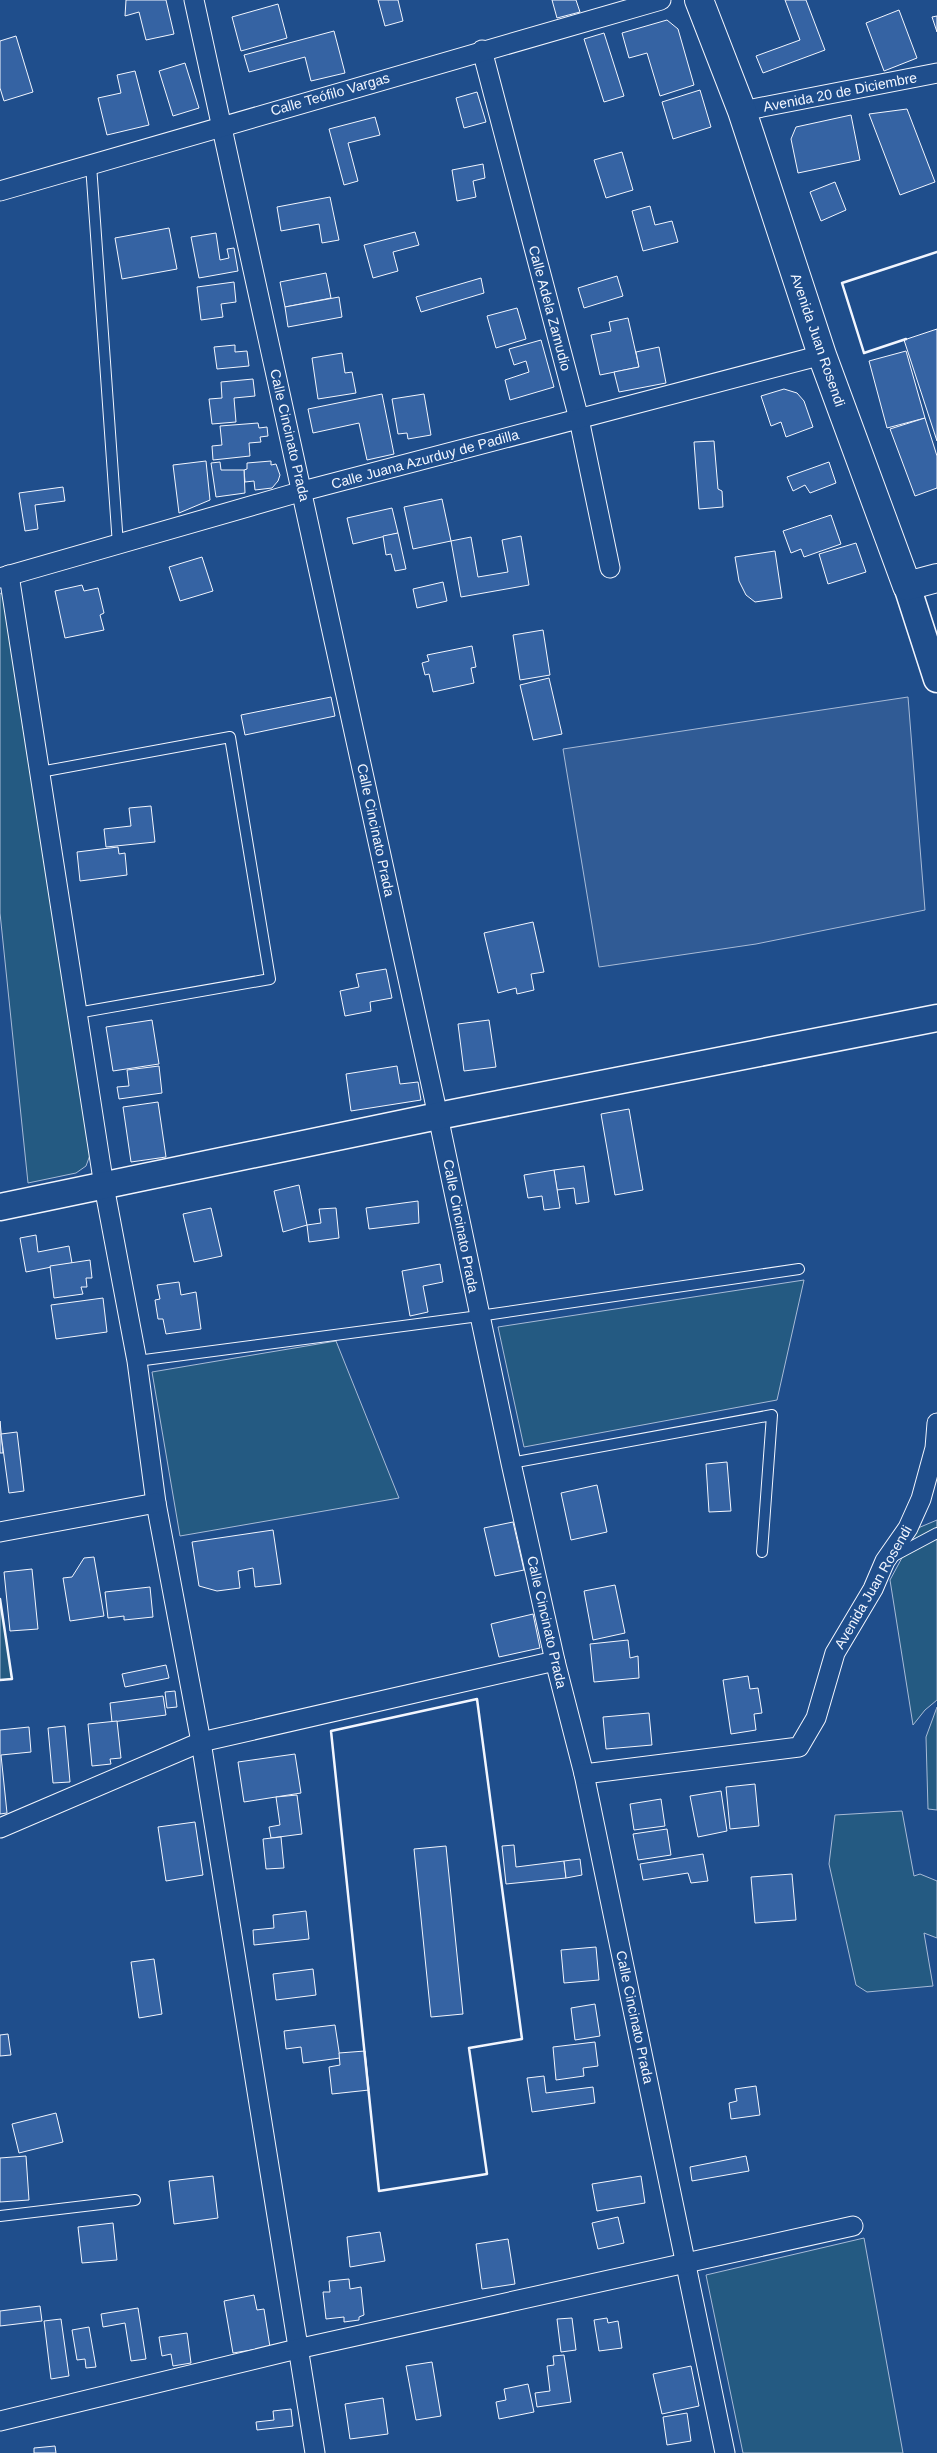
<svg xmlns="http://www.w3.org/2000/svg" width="937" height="2453" font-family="Helvetica,sans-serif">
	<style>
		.green { fill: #245a82; stroke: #a8bbd7 }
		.parking { fill: #305b95; stroke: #a8bbd7 }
		.building { fill: #3563a3; stroke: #f2f6ff }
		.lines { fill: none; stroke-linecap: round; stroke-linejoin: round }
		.lane-casing { stroke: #f2f6ff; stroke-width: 12 }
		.street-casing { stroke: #f2f6ff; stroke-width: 21 }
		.secondary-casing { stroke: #f2f6ff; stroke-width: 29 }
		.highway-casing { stroke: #f2f6ff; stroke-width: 30 }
		.lane { stroke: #1f4e8c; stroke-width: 10 }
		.street { stroke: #1f4e8c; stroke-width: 19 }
		.secondary { stroke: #1f4e8c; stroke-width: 26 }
		.highway { stroke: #1f4e8c; stroke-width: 28 }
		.wall { stroke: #f2f6ff; stroke-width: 2.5 }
		.labels { text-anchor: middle; stroke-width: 4; stroke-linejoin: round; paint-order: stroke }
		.street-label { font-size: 14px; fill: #f2f6ff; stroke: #1f4e8c }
	</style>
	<rect width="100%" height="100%" fill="#1f4e8c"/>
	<g class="green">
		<path d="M0 593 7 597 90 1155 86 1166 76 1173 28 1183 0 913Z"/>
		<path d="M804 1280 777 1400 524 1447 498 1327Z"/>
		<path d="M336 1341 399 1498 180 1536 152 1372Z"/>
		<path d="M937 1520V1700L925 1710 913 1725 890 1580 918 1528Z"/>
		<path d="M0 1599 12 1679 0 1680Z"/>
		<path d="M937 1707V1810L928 1809 926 1737Z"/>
		<path d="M902 1811 914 1876 920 1874 937 1881V1938L924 1933 933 1986 867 1992 856 1985 829 1864 835 1815Z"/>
		<path d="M864 2238 903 2453H743L706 2275Z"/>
	</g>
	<path class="parking" d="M908 697 925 910 756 944 599 967 563 749Z"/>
	<g class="building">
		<path d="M126 0H166L174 34 146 40 139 12 125 16Z"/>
		<path d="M378 0H398L403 21 385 26Z"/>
		<path d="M552 0H576L580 12 557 18Z"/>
		<path d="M785 0H806L825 50 763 73 756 56 800 40Z"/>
		<path d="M278 4 287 38 241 51 232 17Z"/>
		<path d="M899 10 917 58 884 71 866 23Z"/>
		<path d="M937 16V32L932 17Z"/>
		<path d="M667 20 678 29 694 85 660 96 647 53 629 58 622 33Z"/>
		<path d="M334 31 345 73 311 81 305 57 249 72 244 55Z"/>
		<path d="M604 33 624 96 604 102 584 39Z"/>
		<path d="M16 36 33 92 4 101 0 88V41Z"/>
		<path d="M185 63 199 108 173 116 159 71Z"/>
		<path d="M135 71 149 125 107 135 98 98 121 93 117 75Z"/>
		<path d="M700 90 711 127 673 139 662 102Z"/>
		<path d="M477 92 486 122 464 128 456 98Z"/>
		<path d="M907 109 935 182 900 195 869 114Z"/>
		<path d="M851 115 860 160 798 173 791 139 796 127Z"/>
		<path d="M375 117 380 135 348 143 358 181 344 185 329 129Z"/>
		<path d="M622 152 633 190 606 198 594 160Z"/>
		<path d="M483 164 485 178 473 181 476 197 457 201 452 170Z"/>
		<path d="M835 182 846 210 821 221 810 192Z"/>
		<path d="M330 197 339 240 322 243 319 224 281 231 277 207Z"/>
		<path d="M650 206 655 225 672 221 678 242 643 251 632 211Z"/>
		<path d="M169 228 177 269 122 279 115 238Z"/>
		<path d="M415 232 419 245 393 252 398 271 373 278 364 245Z"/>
		<path d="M216 233 220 260 229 258 227 249 234 248 238 271 199 278 191 237Z"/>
		<path d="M326 273 331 298 285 307 280 282Z"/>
		<path d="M617 276 623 296 584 308 578 288Z"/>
		<path d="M481 278 484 293 421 312 416 297Z"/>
		<path d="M234 282 236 302 221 304 223 317 201 320 197 287Z"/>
		<path d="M339 297 342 317 288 327 285 307Z"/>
		<path d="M517 308 526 339 496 348 487 316Z"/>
		<path d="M628 318 639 367 600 375 591 335 611 331 609 322Z"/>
		<path d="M937 329V441L904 340Z"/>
		<path d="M541 340 554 387 510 400 505 380 529 372 526 361 514 365 509 349Z"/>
		<path d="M235 345V352L247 351 249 366 217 369 214 347Z"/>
		<path d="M659 347 666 383 619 392 614 372 639 367 636 352Z"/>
		<path d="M906 351 925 418 887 428 869 361Z"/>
		<path d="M342 353 345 373 352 372 356 393 318 399 312 358Z"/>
		<path d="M253 379 255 396 234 398 236 422 212 424 209 399 222 398 221 382Z"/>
		<path d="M784 389 797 393 804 401 813 427 786 437 781 422 771 426 761 396Z"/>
		<path d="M382 394 394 454 367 460 359 423 313 433 308 409Z"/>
		<path d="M424 394 431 435 408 439 407 433 398 434 392 399Z"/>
		<path d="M925 418 937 456V488L915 496 890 429Z"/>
		<path d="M258 423 259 428 267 427 268 436 260 437 261 442 249 443 250 456 213 460 212 446 222 445 220 426Z"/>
		<path d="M714 441 718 489 722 491 723 507 699 509 694 442Z"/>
		<path d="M206 461 210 500 179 513 173 465Z"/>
		<path d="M271 461V465L276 464 280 475 278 481 272 488 255 490 254 481 245 482 244 470 247 469V463Z"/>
		<path d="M220 462 221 470H244L245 493 216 497 211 463Z"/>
		<path d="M829 462 836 483 810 493 805 485 793 491 787 477Z"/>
		<path d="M63 487 65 501 35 505 38 529 25 531 19 493Z"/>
		<path d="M442 499 451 541 413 549 404 507Z"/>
		<path d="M392 508 398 533 353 544 347 518Z"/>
		<path d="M831 515 841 544 804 557 801 549 791 553 783 531Z"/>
		<path d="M398 533 406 569 395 571 391 554 386 555 383 536Z"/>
		<path d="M521 536 529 585 461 597 451 541 471 537 478 577 508 572 502 540Z"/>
		<path d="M856 543 866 572 828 584 819 554Z"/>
		<path d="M775 551 782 598 755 602 746 595 739 581 735 557Z"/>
		<path d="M202 557 213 591 180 601 169 567Z"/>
		<path d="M443 582 447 601 417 608 413 589Z"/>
		<path d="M82 585 84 591 98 588 104 613 100 615 104 630 65 638 55 591Z"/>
		<path d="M543 630 550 675 520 680 513 635Z"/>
		<path d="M472 646 476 667 471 668 474 683 433 692 429 674 425 675 422 663 429 661 427 655Z"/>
		<path d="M549 678 562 734 533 740 520 685Z"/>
		<path d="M331 697 335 716 245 735 241 715Z"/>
		<path d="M151 806 155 842 106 847 104 829 131 826 129 808Z"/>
		<path d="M118 847 119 854 125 853 127 875 80 881 77 852Z"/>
		<path d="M533 922 544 972 531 974 534 990 517 994 516 988 498 993 484 933Z"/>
		<path d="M386 969 392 998 370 1002 371 1011 345 1016 340 991 359 987 356 974Z"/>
		<path d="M152 1020 159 1064 113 1071 106 1027Z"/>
		<path d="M489 1020 496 1067 464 1071 458 1024Z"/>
		<path d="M159 1066 162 1093 119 1099 117 1087 129 1086 127 1070Z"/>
		<path d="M397 1066 400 1084 418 1082 421 1100 351 1111 346 1074Z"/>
		<path d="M158 1102 166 1157 131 1162 123 1107Z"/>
		<path d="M629 1109 643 1190 615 1195 601 1114Z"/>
		<path d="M584 1166 589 1202 576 1204 574 1188 557 1190 554 1170Z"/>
		<path d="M554 1170 560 1208 544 1210 542 1196 528 1198 524 1175Z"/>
		<path d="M299 1185 307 1225 283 1232 274 1191Z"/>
		<path d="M418 1201 419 1223 369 1229 366 1208Z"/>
		<path d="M211 1208 222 1256 194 1262 183 1214Z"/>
		<path d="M336 1208 339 1238 309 1242 307 1225 321 1223 319 1209Z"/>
		<path d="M36 1235 38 1252 69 1246 72 1263 26 1272 20 1238Z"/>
		<path d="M90 1260 92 1278H86L87 1287H81L83 1294 54 1298 50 1266Z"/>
		<path d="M440 1264 443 1282 423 1286 428 1312 410 1316 402 1271Z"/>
		<path d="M179 1282 181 1295 196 1292 201 1329 166 1334 163 1319H158L155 1300 160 1299 157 1285Z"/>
		<path d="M103 1298 107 1332 56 1339 51 1305Z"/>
		<path d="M0 1421 3 1453H0Z"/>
		<path d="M17 1432 24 1491 9 1493 1 1434Z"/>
		<path d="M727 1462 731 1511 709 1512 706 1464Z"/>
		<path d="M597 1485 607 1532 571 1540 561 1493Z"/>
		<path d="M513 1522 524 1570 495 1576 484 1528Z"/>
		<path d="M273 1530 281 1584 255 1587 253 1568 238 1571 240 1588 217 1591 199 1586 192 1542Z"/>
		<path d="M94 1557 104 1616 70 1621 63 1578 72 1577 84 1558Z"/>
		<path d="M32 1569 38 1629 10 1631 4 1572Z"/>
		<path d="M615 1585 625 1633 593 1640 584 1591Z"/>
		<path d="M150 1587 153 1617 124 1620V1616L108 1618 105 1592Z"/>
		<path d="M533 1614 540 1648 499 1657 491 1624Z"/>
		<path d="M628 1640 630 1658 638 1656 639 1678 594 1682 590 1644Z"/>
		<path d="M166 1665 169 1678 125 1687 122 1674Z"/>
		<path d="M748 1676 750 1689 758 1688 762 1713 754 1714 756 1730 731 1734 723 1680Z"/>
		<path d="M175 1691 177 1707 167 1708 165 1692Z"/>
		<path d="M163 1696 166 1715 112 1722 110 1703Z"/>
		<path d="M649 1713 652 1745 606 1749 603 1717Z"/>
		<path d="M117 1721 121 1758 110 1759 111 1764 92 1766 88 1724Z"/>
		<path d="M65 1726 70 1782 53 1783 48 1728Z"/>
		<path d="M29 1727 31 1752 1 1755 7 1813 0 1814V1730Z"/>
		<path d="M295 1754 301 1793 244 1802 238 1762Z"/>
		<path d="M755 1784 759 1826 730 1829 726 1787Z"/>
		<path d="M721 1791 727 1831 698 1837 690 1796Z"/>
		<path d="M297 1795 302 1834 271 1838 269 1827 280 1825 276 1797Z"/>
		<path d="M661 1799 665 1826 634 1830 630 1804Z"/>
		<path d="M195 1822 203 1875 166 1881 158 1827Z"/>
		<path d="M667 1829 671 1855 638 1860 633 1834Z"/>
		<path d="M281 1837 284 1868 266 1869 263 1839Z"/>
		<path d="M514 1845 516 1867 564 1861 566 1878 506 1884 502 1846Z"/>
		<path d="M446 1846 463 2014 431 2017 414 1849Z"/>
		<path d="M703 1854 708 1881 691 1883 688 1873 643 1880 640 1864Z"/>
		<path d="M580 1859 582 1875 566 1878 564 1861Z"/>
		<path d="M792 1874 796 1920 755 1923 751 1877Z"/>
		<path d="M306 1911 309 1939 254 1945 253 1930 274 1928 273 1915Z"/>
		<path d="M596 1947 599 1980 564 1983 561 1950Z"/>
		<path d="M154 1959 162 2014 139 2018 131 1962Z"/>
		<path d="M313 1969 316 1995 276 2000 273 1974Z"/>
		<path d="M595 2004 600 2036 575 2040 571 2008Z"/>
		<path d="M335 2025 340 2058 303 2063 301 2047 286 2049 284 2031Z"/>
		<path d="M8 2034 11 2055 0 2056V2035Z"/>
		<path d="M595 2042 598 2066 583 2068 584 2076 556 2080 553 2047Z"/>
		<path d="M365 2051 369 2090 332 2094 329 2067 340 2065 339 2053Z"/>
		<path d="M544 2076 546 2093 593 2087 595 2103 532 2112 527 2078Z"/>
		<path d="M756 2086 760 2115 731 2119 729 2103 737 2101 735 2089Z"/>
		<path d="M56 2113 63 2142 19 2153 12 2124Z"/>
		<path d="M26 2156 29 2200 0 2202V2158Z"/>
		<path d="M746 2156 749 2171 692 2181 690 2167Z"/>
		<path d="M213 2176 218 2218 174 2224 169 2181Z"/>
		<path d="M641 2176 645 2203 597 2211 592 2184Z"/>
		<path d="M618 2217 624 2243 598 2249 592 2223Z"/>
		<path d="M113 2223 117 2260 82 2263 78 2227Z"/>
		<path d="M380 2232 385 2261 350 2267 347 2237Z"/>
		<path d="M508 2239 515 2284 482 2289 476 2244Z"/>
		<path d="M349 2279 350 2289 361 2287 364 2315 359 2317V2320L344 2322V2317L326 2319 323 2292H330L329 2281Z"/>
		<path d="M254 2295 257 2310 264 2309 270 2347 233 2353 224 2301Z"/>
		<path d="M40 2306 42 2321 0 2326V2311Z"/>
		<path d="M138 2308 146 2359 131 2361 125 2323 103 2327 101 2314Z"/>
		<path d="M572 2318 576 2350 561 2352 557 2319Z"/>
		<path d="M607 2318 608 2323 618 2321 622 2348 599 2351 594 2320Z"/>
		<path d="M61 2319 69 2376 51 2379 44 2321Z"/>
		<path d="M89 2327 96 2367 86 2368 85 2359 77 2360 72 2330Z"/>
		<path d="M187 2333 191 2363 173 2366 171 2354 162 2356 159 2337Z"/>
		<path d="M564 2355 571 2402 537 2407 535 2393 550 2391 547 2366 554 2365 553 2356Z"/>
		<path d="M432 2362 441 2416 416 2420 406 2366Z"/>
		<path d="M691 2366 699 2406 662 2414 653 2374Z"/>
		<path d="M528 2384 534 2412 499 2419 496 2402 506 2400 504 2389Z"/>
		<path d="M383 2398 388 2434 350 2439 345 2404Z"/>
		<path d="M291 2409 293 2426 257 2430 256 2422 274 2420 273 2411Z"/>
		<path d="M687 2413 691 2441 667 2445 663 2417Z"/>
		<path d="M55 2446 56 2453H34V2448Z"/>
	</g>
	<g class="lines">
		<defs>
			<g id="lane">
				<path d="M91 165 118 545"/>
				<path d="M40 772 230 737 270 979 77 1013"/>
				<path d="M137 1361 479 1316 799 1269"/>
				<path d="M511 1463 772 1415 762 1552"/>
				<path d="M892 1557 937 1533"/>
				<path d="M0 2216 135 2200"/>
			</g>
			<g id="street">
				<path d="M194 0 438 1116 511 1463 555 1661 584 1774 725 2453"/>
				<path d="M482 50 579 419 610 568"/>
				<path d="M742 111 937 73"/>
				<path d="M0 191 661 0"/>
				<path d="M9 575 104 1186 137 1361 156 1503 201 1742 315 2453"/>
				<path d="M0 578 303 491 822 355"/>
				<path d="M0 1532 156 1503"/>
				<path d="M584 1774 799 1747 816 1718 835 1653 873 1589 885 1561 908 1528 921 1499 935 1448 937 1423"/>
				<path d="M0 1828 201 1742 555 1661"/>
				<path d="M0 2421 297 2349 853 2226"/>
			</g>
			<g id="secondary">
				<path d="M907 586 937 679"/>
				<path d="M0 1207 438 1116 937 1018"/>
			</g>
			<path id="highway" d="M699 0 742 111 822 355 907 586 937 578"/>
		</defs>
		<use href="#lane" class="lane-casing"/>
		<use href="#street" class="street-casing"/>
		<use href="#secondary" class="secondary-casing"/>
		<use href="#highway" class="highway-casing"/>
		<use href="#lane" class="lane"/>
		<use href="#street" class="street"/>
		<use href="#secondary" class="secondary"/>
		<use href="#highway" class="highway"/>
		<g class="wall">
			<path d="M906 339 864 353 842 283 937 252"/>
			<path d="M0 1599 12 1679 0 1680"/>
			<path d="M477 1699 522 2039 469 2048 487 2174 379 2191 331 1731Z"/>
		</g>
	</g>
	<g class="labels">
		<g class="street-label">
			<text transform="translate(840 92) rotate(-11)" y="5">Avenida 20 de Diciembre</text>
			<text transform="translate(330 94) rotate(-16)" y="5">Calle Teófilo Vargas</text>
			<text transform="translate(550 308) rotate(75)" y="5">Calle Adela Zamudio</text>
			<text transform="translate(818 340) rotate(71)" y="5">Avenida Juan Rosendi</text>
			<text transform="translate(290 435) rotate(77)" y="5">Calle Cincinato Prada</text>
			<text transform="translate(425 459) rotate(-15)" y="5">Calle Juana Azurduy de Padilla</text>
			<text transform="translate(376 830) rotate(78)" y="5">Calle Cincinato Prada</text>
			<text transform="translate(461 1226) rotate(79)" y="5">Calle Cincinato Prada</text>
			<text transform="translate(873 1587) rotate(-60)" y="5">Avenida Juan Rosendi</text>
			<text transform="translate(547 1622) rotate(77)" y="5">Calle Cincinato Prada</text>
			<text transform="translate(635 2017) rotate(78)" y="5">Calle Cincinato Prada</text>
		</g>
	</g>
</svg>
